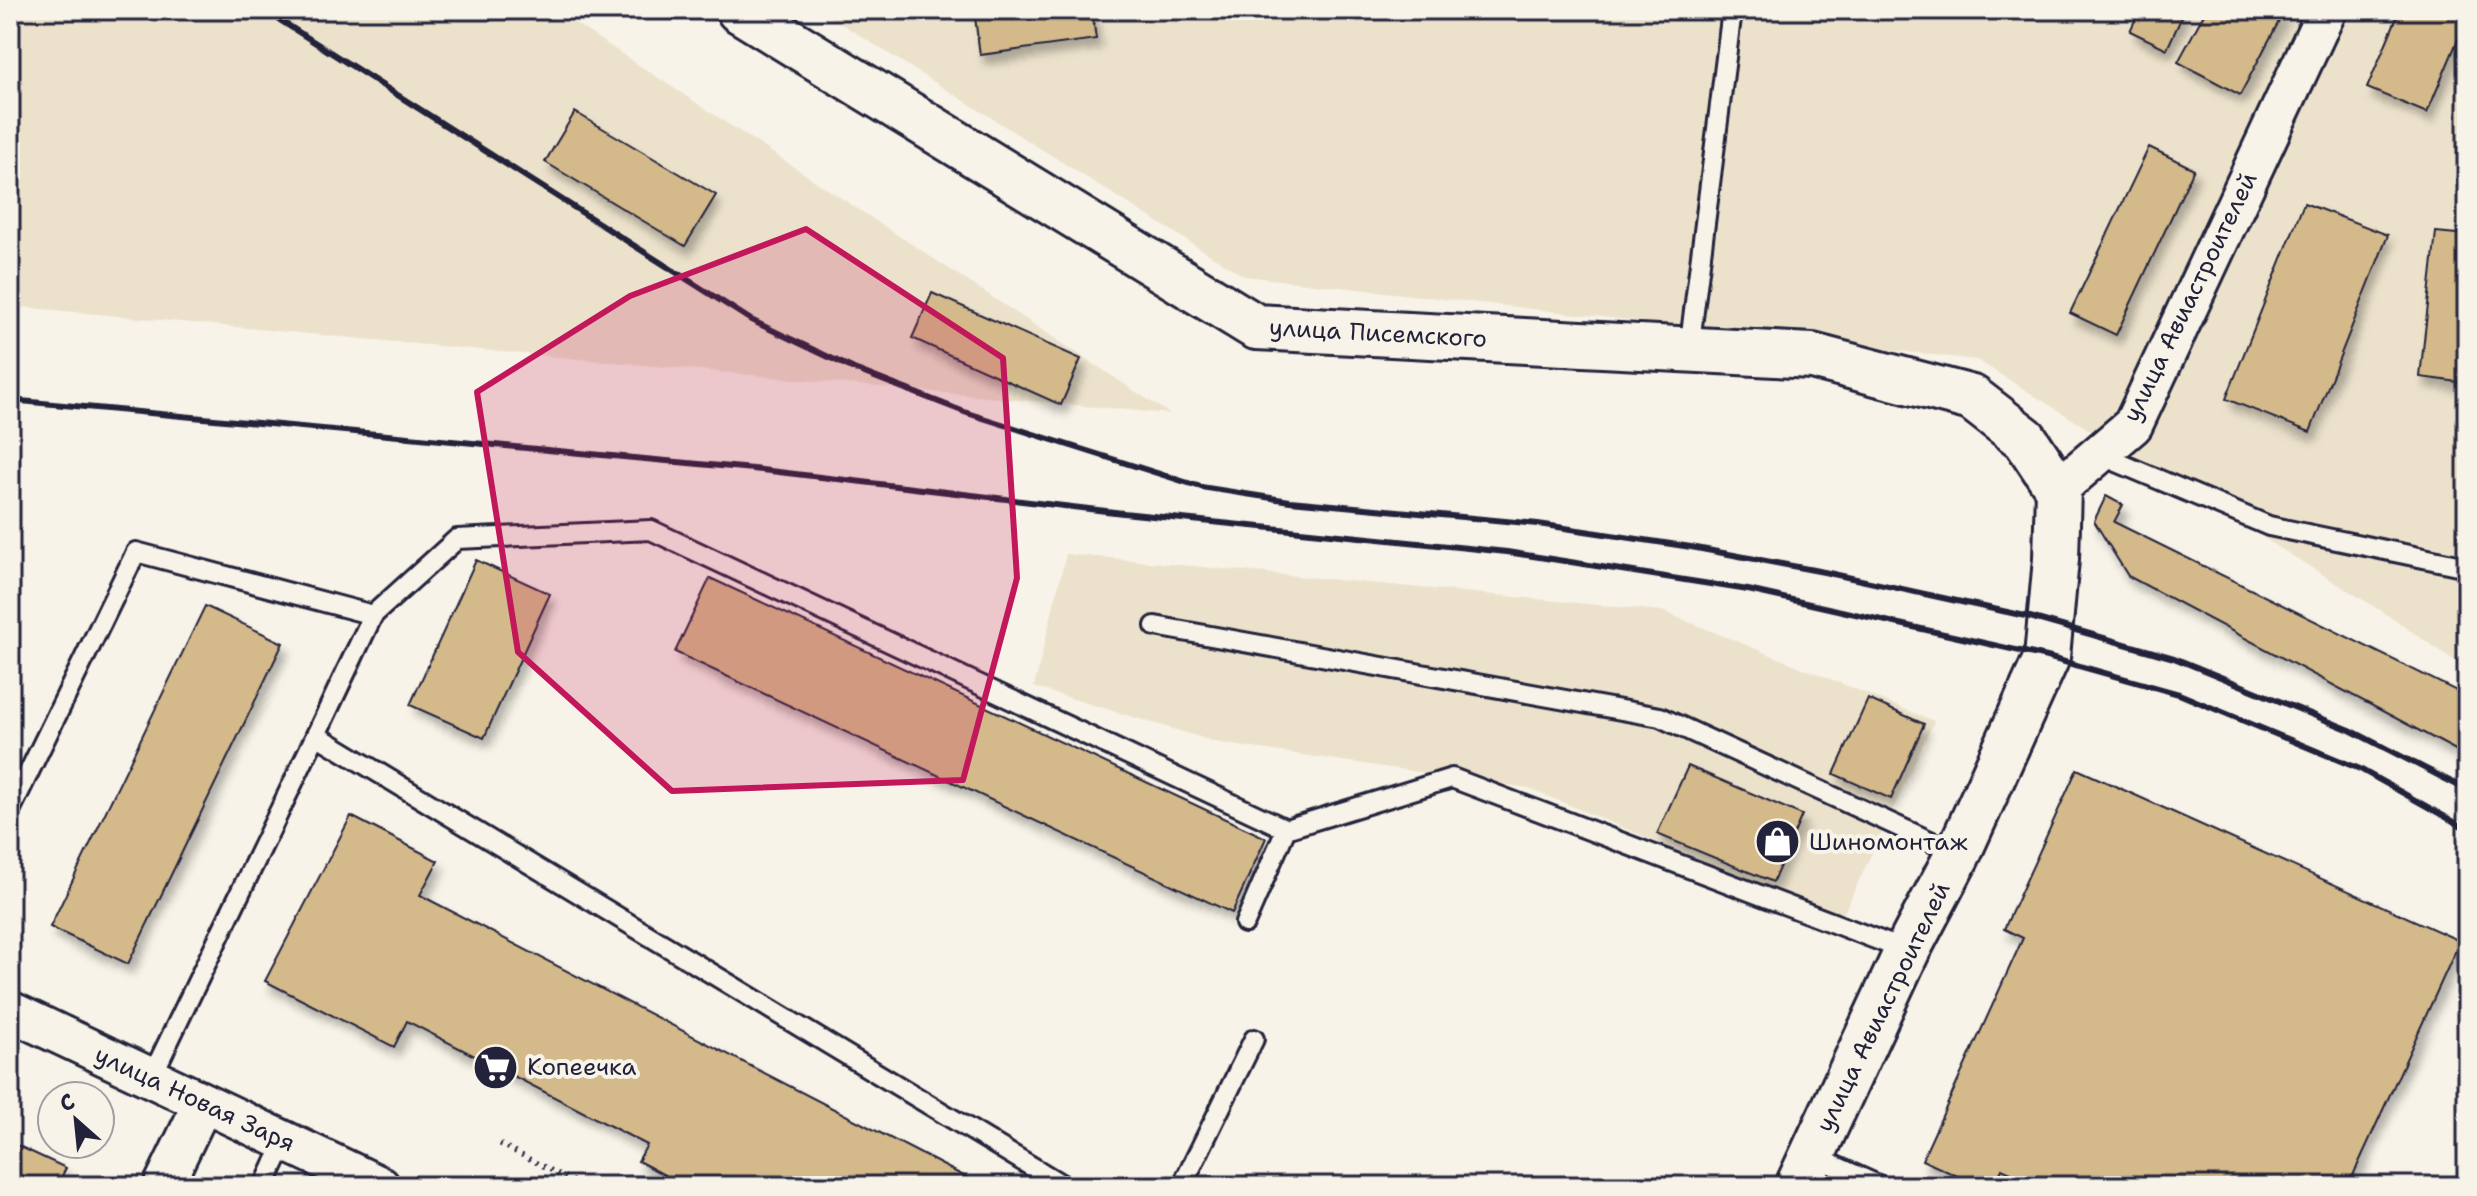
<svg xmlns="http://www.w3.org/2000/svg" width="2477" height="1196" font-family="'Shantell Sans',sans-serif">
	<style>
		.built { fill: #ece2cc }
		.building { fill: #d4b98a; stroke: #22223b; stroke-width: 2; filter: url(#shadow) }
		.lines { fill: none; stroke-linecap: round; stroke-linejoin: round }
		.service-casing { stroke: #22223b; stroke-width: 24 }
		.minor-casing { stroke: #22223b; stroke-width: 44 }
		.tertiary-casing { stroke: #22223b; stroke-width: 50 }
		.path { stroke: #22223b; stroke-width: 5; stroke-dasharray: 2 6; stroke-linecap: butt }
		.service { stroke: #f7f3e8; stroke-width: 18 }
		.minor { stroke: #f7f3e8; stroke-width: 38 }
		.tertiary { stroke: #f7f3e8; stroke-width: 44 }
		.rail { stroke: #22223b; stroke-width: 6 }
		.marked { fill: #c2185b; fill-opacity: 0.2; stroke: #c2185b; stroke-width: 6; stroke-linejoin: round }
		.labels { text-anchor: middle; stroke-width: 8; stroke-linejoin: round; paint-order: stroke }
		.street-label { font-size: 24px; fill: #22223b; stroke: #f7f3e8 }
		.poi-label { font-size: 24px; fill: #22223b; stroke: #f7f3e8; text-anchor: start }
	</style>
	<defs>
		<filter id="shadow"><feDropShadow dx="5" dy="9" stdDeviation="4" flood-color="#0004"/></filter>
	</defs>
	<rect width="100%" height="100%" fill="#f7f3e8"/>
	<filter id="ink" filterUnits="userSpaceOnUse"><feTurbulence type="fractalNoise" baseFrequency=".0125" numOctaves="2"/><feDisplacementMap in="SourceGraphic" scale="16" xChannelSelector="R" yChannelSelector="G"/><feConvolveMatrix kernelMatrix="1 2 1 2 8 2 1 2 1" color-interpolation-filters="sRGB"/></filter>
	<g filter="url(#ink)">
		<g class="built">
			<path d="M10 10H555L1170 414 10 306Z"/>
			<path d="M819 10H2467V669L2378 609 1977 360 1244 276Z"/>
			<path d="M1066 554 1662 611 1934 721 1841 919 1528 788 1219 743 1034 687Z"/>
		</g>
		<g class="building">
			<path d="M974 10H1092L1096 39 980 55Z"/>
			<path d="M2140 10H2185L2167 49 2130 31Z"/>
			<path d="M2206 10H2285L2240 95 2178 62Z"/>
			<path d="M2400 10H2467V18L2427 113 2367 88Z"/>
			<path d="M575 112 716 195 685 246 545 162Z"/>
			<path d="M2149 147 2194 169 2116 335 2070 313Z"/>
			<path d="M2304 203 2388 235 2310 432 2226 399Z"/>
			<path d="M2436 232 2467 235V383L2420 377Z"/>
			<path d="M932 293 1081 359 1061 405 912 338Z"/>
			<path d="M2106 496 2123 505 2114 522 2467 696V756L2128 576 2094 521Z"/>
			<path d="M476 560 550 594 484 738 410 705Z"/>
			<path d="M710 578 1266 838 1232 913 675 652Z"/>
			<path d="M205 606 283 643 128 964 50 927Z"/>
			<path d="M1868 699 1924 724 1891 799 1834 774Z"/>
			<path d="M1688 766 1802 815 1773 882 1657 834Z"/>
			<path d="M2077 769 2460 941 2350 1182 2359 1186H2040L2002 1169 1994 1186H1979L1922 1160 2023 938 2004 929Z"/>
			<path d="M351 816 438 861 420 895 983 1186H685L638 1161 647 1145 407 1021 394 1047 265 981Z"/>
			<path d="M10 1142 66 1168 57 1186H10Z"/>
		</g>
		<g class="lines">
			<defs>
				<g id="service">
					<path d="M1689 350 1732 10"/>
					<path d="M2098 454 2269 526 2467 567"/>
					<path d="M373 615 457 539 651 530 1286 829 1452 778 1907 951"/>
					<path d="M1155 626 1660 717 1958 854"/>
					<path d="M10 811 136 552 373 615 316 735"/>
					<path d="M1245 923 1286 829"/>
					<path d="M151 1078 316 735 1064 1186"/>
					<path d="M1811 1155 1880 1186"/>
					<path d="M264 1186 285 1141"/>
					<path d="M1182 1186 1254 1039"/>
				</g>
				<g id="minor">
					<path d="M2058 489 2133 425 2327 10"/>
					<path d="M10 1011 380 1186"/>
					<path d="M163 1186 203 1103"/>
				</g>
				<path id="tertiary" d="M739 10 1256 327 1812 356 1972 398 2025 439 2058 489 2056 559 2047 657 1958 854 1907 951 1798 1186"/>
			</defs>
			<use href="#service" class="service-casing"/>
			<use href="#minor" class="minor-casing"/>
			<use href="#tertiary" class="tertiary-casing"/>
			<path class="path" d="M500 1144 582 1186"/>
			<use href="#service" class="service"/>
			<use href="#minor" class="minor"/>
			<use href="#tertiary" class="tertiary"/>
			<g class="rail">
				<path d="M264 10 751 320 854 369 967 413 1201 487 1290 501 1538 524 1691 547 1824 572 2030 617 2174 658 2350 730 2467 790"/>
				<path d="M10 400 753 469 1123 513 1507 552 1748 590 2047 657 2179 694 2360 769 2467 829"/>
			</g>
		</g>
	</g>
	<path class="marked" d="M806 229 1003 358 1017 578 963 780 672 791 518 652 477 392 630 296Z"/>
	<defs>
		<symbol id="shop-disc" viewBox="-11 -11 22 22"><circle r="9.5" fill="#22223b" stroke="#f7f3e8"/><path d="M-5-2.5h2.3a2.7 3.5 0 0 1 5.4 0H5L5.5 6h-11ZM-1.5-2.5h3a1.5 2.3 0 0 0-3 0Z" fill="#fff"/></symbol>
		<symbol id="supermarket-disc" viewBox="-11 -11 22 22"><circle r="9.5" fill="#22223b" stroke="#f7f3e8"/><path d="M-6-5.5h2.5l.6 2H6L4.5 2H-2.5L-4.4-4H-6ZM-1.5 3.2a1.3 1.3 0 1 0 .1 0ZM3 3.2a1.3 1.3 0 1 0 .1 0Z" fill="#fff"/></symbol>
	</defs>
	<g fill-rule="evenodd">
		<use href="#shop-disc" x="1752" y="816" width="51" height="51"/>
		<use href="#supermarket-disc" x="470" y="1042" width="51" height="51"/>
	</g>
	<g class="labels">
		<g class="street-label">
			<text transform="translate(2190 297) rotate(-64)" y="8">улица Авиастроителей</text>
			<text transform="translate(1378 333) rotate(3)" y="8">улица Писемского</text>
			<text transform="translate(1883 1007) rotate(-64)" y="8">улица Авиастроителей</text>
			<text transform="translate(195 1099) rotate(25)" y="8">улица Новая Заря</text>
		</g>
		<g class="poi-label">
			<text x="1809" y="850">Шиномонтаж</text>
			<text x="527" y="1075">Копеечка</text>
		</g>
	</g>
	<rect width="2477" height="1196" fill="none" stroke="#f7f3e8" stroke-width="40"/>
	<rect x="20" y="20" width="2437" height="1156" fill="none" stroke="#22223b" stroke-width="3" filter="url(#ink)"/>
	<g transform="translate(76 1120) rotate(333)"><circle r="38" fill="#f7f3e8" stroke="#a29fa3" stroke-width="2"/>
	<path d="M0-6L14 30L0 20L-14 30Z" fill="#22223b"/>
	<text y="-12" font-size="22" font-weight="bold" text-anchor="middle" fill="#22223b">С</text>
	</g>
</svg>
